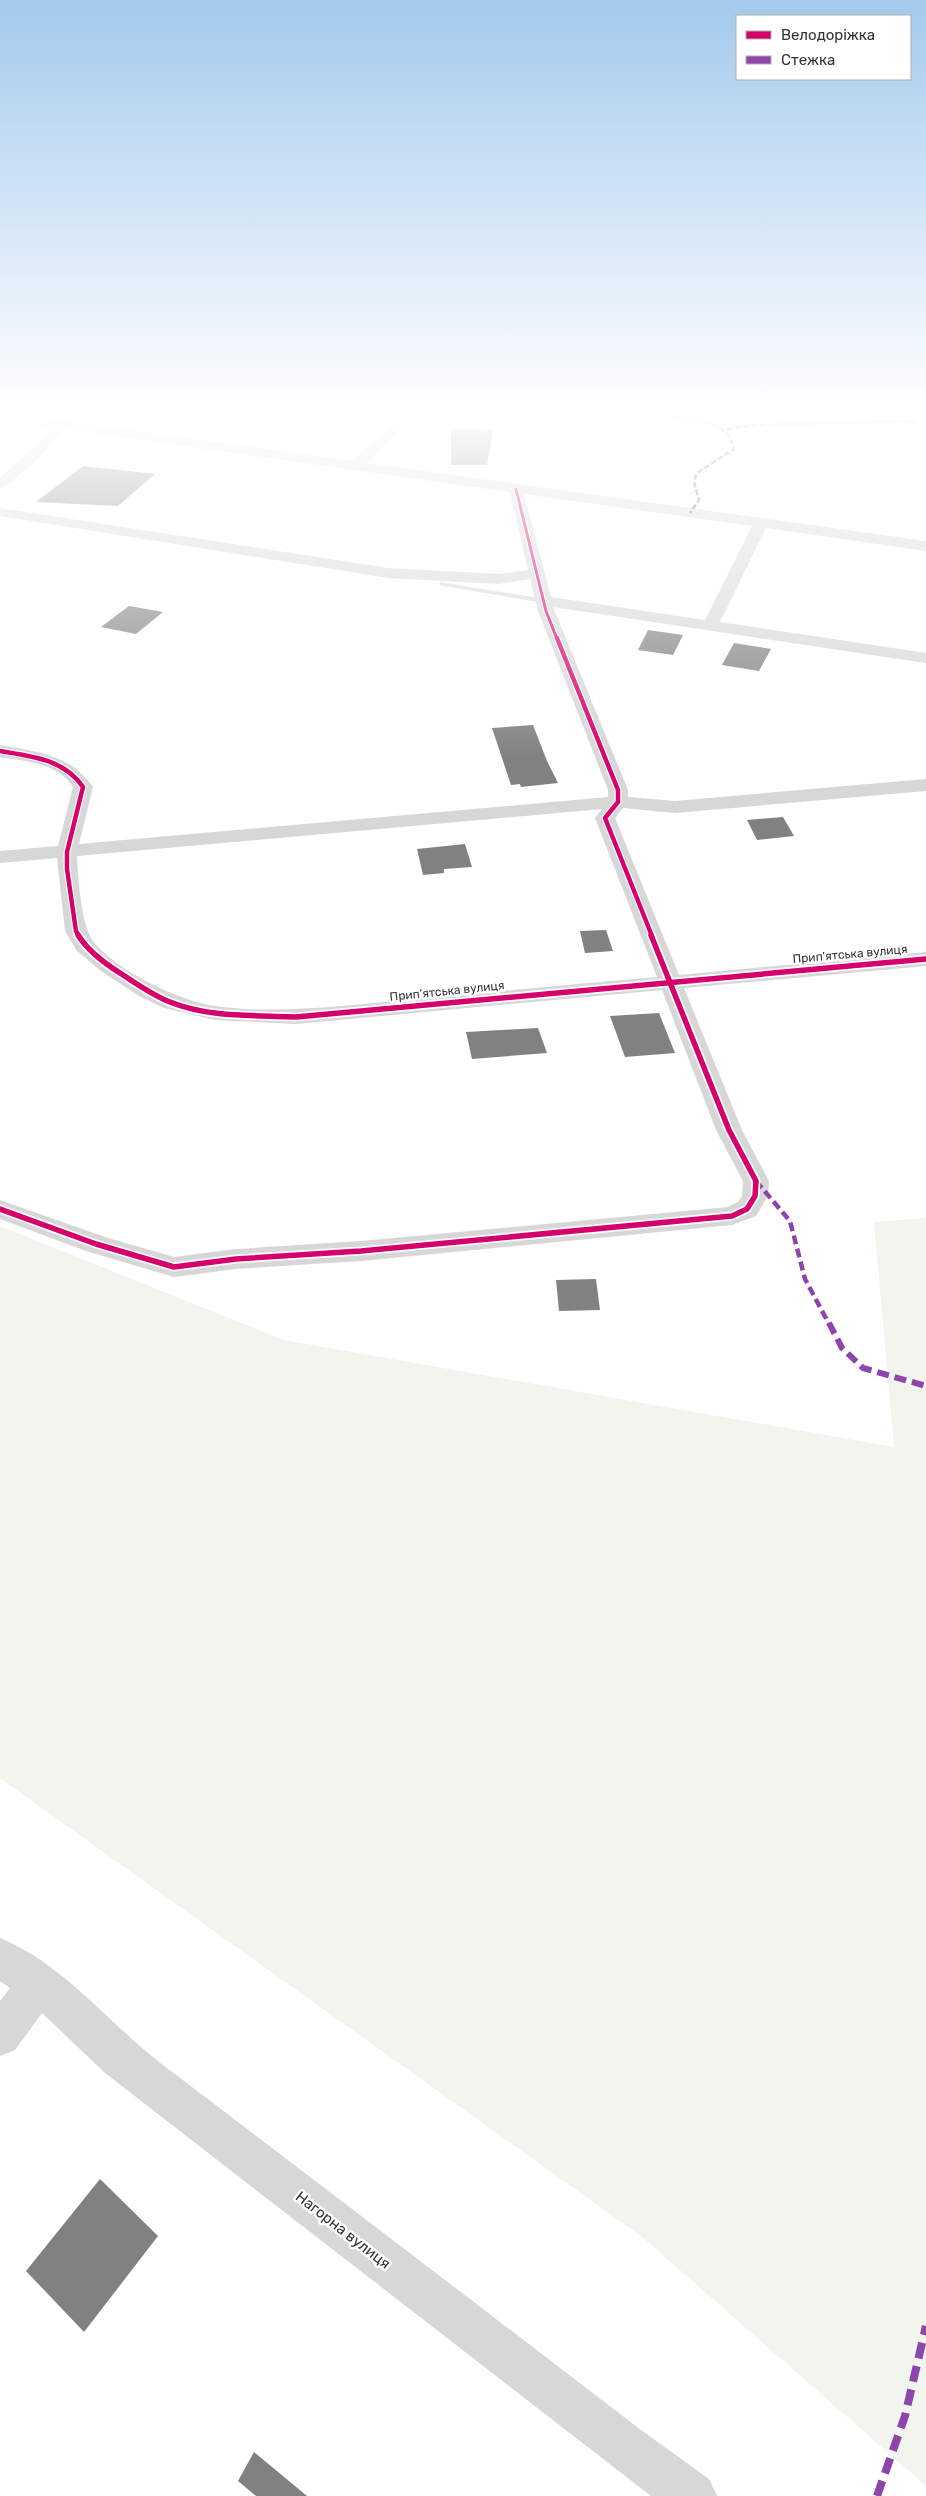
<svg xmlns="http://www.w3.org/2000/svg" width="926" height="2496" font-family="Rubik,sans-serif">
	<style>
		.green { fill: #f1f5ed }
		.building { fill: #818181 }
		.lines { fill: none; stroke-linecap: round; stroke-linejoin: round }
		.lane { fill: #d7d7d7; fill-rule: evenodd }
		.street { fill: #d7d7d7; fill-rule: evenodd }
		.quiet-far3 { stroke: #8e44ad; stroke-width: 2.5; stroke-dasharray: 5.5 2.5; stroke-linecap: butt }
		.quiet-far2 { stroke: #8e44ad; stroke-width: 4.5; stroke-dasharray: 9 4.5; stroke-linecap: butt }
		.quiet-far1 { stroke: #8e44ad; stroke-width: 6; stroke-dasharray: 12 6; stroke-linecap: butt }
		.quiet { stroke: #8e44ad; stroke-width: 8; stroke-dasharray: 16 8; stroke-linecap: butt }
		.cycleway-far2-casing { stroke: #fff; stroke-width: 5 }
		.cycleway-far1-casing { stroke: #fff; stroke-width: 7 }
		.cycleway-casing { stroke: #fff; stroke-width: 9 }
		.cycleway-far2 { stroke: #d6006c; stroke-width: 3 }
		.cycleway-far1 { stroke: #d6006c; stroke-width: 4.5 }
		.cycleway { stroke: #d6006c; stroke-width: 5.5 }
		.labels { text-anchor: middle; stroke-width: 5; stroke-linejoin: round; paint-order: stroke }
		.street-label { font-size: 12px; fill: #333; stroke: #fff }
		.near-street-label { font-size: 15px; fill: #333; stroke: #fff }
	</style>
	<rect width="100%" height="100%" fill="#fff"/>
	<path class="green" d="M926 1218V2486L641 2236 0 1778V1226L284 1340 894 1447 874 1222Z"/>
	<g class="building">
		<path d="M451 429 493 430 487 465H451Z"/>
		<path d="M83 466 155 474 118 506 36 502Z"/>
		<path d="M129 606 163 612 136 634 101 627Z"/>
		<path d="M648 630 683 635 673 655 638 650Z"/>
		<path d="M734 643 771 649 759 671 722 665Z"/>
		<path d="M533 725 547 761 558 783 521 787 520 784 511 785 492 728Z"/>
		<path d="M783 817 794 836 757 840 747 820Z"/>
		<path d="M465 844 472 867 444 869V873L423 875 417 849Z"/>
		<path d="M606 930 613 951 585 953 580 931Z"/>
		<path d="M659 1013 675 1053 625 1057 610 1016Z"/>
		<path d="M538 1028 547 1053 472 1059 466 1032Z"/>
		<path d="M596 1279 600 1310 559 1311 556 1280Z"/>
		<path d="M100 2179 158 2236 84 2332 26 2271Z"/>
		<path d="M254 2452 307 2496H256L238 2481Z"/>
	</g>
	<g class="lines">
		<path class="lane" d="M440 582 544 599 548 601 544 603 443 586H440Z"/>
		<g class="street">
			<path d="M0 412 353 461 404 412H417L367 463 926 541V551L766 528 720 622 926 653V663L553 607 628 790V797L675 801 926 779V791L675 813 623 808 615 818 679 975 926 952V966L684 988 742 1130 769 1181 768 1196 756 1216 732 1225 361 1261 236 1269 174 1277 86 1251 0 1219V1200L105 1237 174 1257 236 1249 361 1241 728 1207 738 1202 742 1196 743 1181 716 1130 662 990 296 1024 215 1020 164 1008 139 996 101 971 77 951 65 931 57 858 0 863V851L58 846 73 787C58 763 26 761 0 757V745C37 752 70 754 93 787L79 844 608 797V790L538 611 530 579 499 584 388 578 0 516V508L388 568 499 574 528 570 510 492 66 429 34 463 5 487 0 488V477L24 457 53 427 0 420ZM524 494 752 526 705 620 551 597ZM602 809 595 818 657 977C574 984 491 992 408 1000 344 1005 279 1015 215 1006 179 1001 115 970 93 941 81 925 78 877 77 856Z"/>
			<path d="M926 417V425L912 424 910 421 912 418Z"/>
			<path d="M0 1938C64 1964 109 2024 163 2065 322 2186 482 2308 641 2430L709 2479 717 2496H651L105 2073 42 2013 15 2050 0 2056V2001L10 1988 0 1981Z"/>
		</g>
		<g class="quiet-far3">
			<path d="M669 412 670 417C695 422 728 419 734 449L697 473 694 482 699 500 690 513"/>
			<path d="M727 429 753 425 917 421"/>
		</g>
		<path class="quiet-far2" d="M756 1181 790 1221 805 1279 829 1324"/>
		<path class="quiet-far1" d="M829 1323 842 1348 863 1368 926 1386"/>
		<path class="quiet" d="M877 2496 905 2416 926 2326"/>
		<defs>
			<path id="cycleway-far2" d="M516 489 546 611 557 639"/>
			<g id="cycleway-far1">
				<path d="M557 638 618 790V802L605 818 652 936"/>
				<path d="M0 751C31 756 64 759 83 787L67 852V869L76 931 79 936"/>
			</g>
			<g id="cycleway">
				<path d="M78 935C88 951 104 963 120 973 137 984 152 995 170 1002 209 1018 255 1015 296 1017L926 959"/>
				<path d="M0 1209 96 1244 174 1267 236 1259 361 1251 732 1216 747 1209 755 1196 756 1181 729 1130 651 935"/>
			</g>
		</defs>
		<use href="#cycleway-far2" class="cycleway-far2-casing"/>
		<use href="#cycleway-far1" class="cycleway-far1-casing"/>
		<use href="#cycleway" class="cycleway-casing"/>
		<use href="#cycleway-far2" class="cycleway-far2"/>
		<use href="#cycleway-far1" class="cycleway-far1"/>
		<use href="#cycleway" class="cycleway"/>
	</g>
	<linearGradient id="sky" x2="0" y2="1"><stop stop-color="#a3caec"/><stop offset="0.54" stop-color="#fff"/><stop offset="1" stop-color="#fff" stop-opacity="0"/></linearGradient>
	<rect width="926" height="761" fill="url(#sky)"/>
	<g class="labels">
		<g class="street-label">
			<text transform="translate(850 954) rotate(-5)" y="4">Прип’ятська вулиця</text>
			<text transform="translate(447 991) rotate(-6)" y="4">Прип’ятська вулиця</text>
		</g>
		<g class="near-street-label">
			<text transform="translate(343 2230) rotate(38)" y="5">Нагорна вулиця</text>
		</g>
	</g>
	<rect x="736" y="15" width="175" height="65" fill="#ffffff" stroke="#adadad"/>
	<rect x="746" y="31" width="25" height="8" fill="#d6006c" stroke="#adadad"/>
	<text x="781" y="40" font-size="15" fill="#333333">Велодоріжка</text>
	<rect x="746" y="56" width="25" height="8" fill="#8e44ad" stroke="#adadad"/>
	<text x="781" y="65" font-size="15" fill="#333333">Стежка</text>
</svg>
